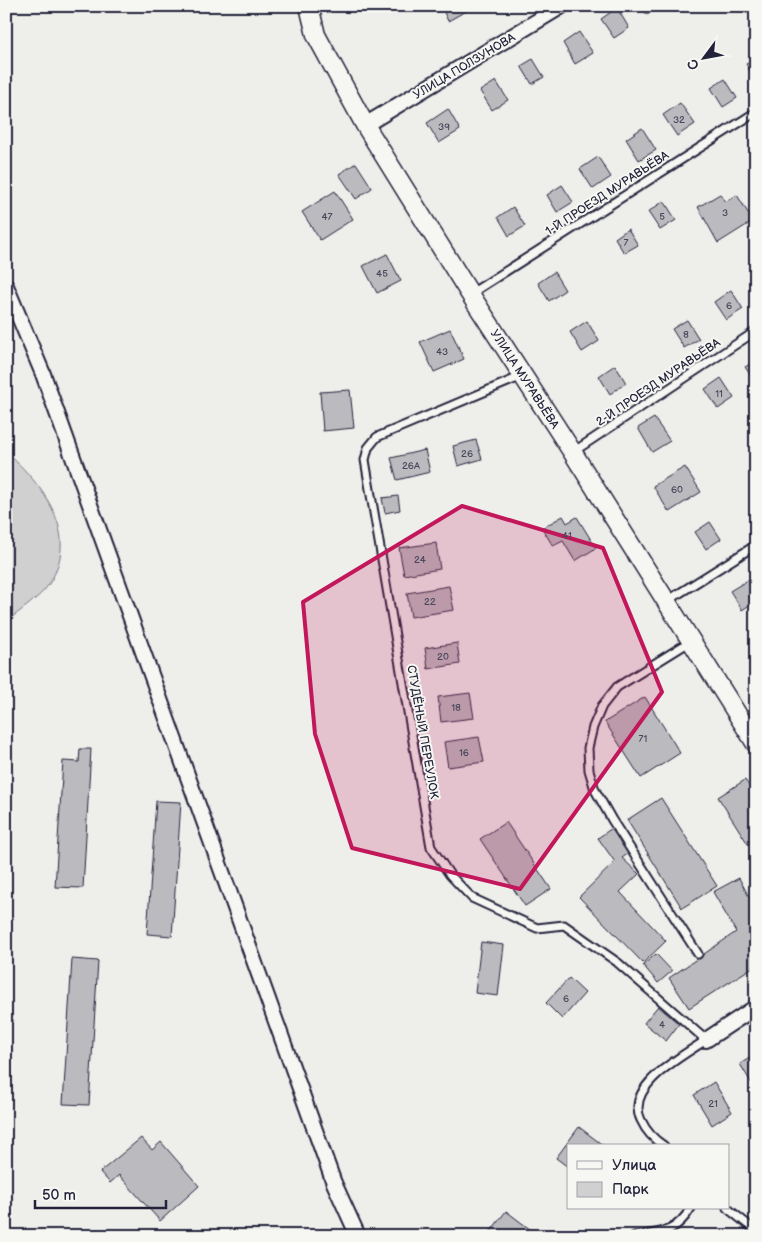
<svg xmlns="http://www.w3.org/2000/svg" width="762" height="1242" font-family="'Balsamiq Sans',sans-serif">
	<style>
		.green { fill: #d0d0d1; stroke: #797986 }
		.building { fill: #bbbbbf; stroke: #22223b }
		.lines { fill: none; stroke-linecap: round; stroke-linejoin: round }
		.service-casing { stroke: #22223b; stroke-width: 11 }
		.minor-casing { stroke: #22223b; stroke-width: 18 }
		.tertiary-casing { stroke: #22223b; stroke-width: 21 }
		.service { stroke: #f6f6f2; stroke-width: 7 }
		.minor { stroke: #f6f6f2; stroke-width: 14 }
		.tertiary { stroke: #f6f6f2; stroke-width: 18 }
		.marked { fill: #c2185b; fill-opacity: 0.2; stroke: #c2185b; stroke-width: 4; stroke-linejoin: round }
		.labels { text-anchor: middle; stroke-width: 4; stroke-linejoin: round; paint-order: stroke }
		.number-label { font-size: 10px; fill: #48485c }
		.street-label { font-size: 12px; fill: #22223b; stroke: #f6f6f2 }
	</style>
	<rect width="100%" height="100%" fill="#eeeeeb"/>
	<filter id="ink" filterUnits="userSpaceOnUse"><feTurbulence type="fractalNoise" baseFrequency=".02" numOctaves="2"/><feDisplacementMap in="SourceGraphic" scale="10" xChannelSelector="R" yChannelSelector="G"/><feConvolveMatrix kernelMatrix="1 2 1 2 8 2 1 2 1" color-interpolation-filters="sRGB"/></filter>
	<g filter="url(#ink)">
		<path class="green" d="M6 452C44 486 81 534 49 584 41 597 18 612 6 622Z"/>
		<g class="building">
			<path d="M441 6H475L448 21Z"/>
			<path d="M641 6H661L647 15Z"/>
			<path d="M617 8 629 28 614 38 601 19Z"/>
			<path d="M579 32 593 53 575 64 563 43Z"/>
			<path d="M756 58V81L746 64Z"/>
			<path d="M533 59 544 77 532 84 521 66Z"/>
			<path d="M725 79 737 98 723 107 711 88Z"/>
			<path d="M496 81 508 100 492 110 480 91Z"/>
			<path d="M680 103 695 124 677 136 663 115Z"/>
			<path d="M448 109 460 130 439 143 427 123Z"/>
			<path d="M642 128 656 150 639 160 626 139Z"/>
			<path d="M598 157 611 177 593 189 580 169Z"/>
			<path d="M356 163 372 188 356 199 339 174Z"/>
			<path d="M562 185 573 202 557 212 547 195Z"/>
			<path d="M335 191 353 219 320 240 302 212Z"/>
			<path d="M720 194 725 202 737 195 753 221 718 243 698 207Z"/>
			<path d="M664 201 676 220 660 230 648 212Z"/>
			<path d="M513 207 525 226 509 236 498 217Z"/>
			<path d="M628 229 638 245 624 253 615 238Z"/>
			<path d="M387 254 401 281 377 293 363 266Z"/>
			<path d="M554 272 565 290 549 301 538 283Z"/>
			<path d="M731 290 743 309 726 320 714 302Z"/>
			<path d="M687 320 699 339 684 348 672 329Z"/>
			<path d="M587 321 599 341 582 352 570 332Z"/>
			<path d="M450 329 464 359 434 372 420 342Z"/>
			<path d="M756 361V383L745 367Z"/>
			<path d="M615 365 626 383 610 394 599 376Z"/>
			<path d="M721 378 734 398 718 409 705 389Z"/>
			<path d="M350 390 354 428 323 431 320 392Z"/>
			<path d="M654 418 670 441 652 452 638 428Z"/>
			<path d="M476 440 482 459 458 466 453 446Z"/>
			<path d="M425 450 430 472 397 480 391 458Z"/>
			<path d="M685 467 701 492 669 512 653 486Z"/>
			<path d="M398 496 400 510 385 513 382 498Z"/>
			<path d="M563 516 567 523 577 517 596 548 575 561 563 541 553 546 542 528Z"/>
			<path d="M710 522 721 539 706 549 695 532Z"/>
			<path d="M436 543 440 569 404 575 399 548Z"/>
			<path d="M748 580 756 592V601L742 610 730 591Z"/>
			<path d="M449 586 454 610 411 617 407 593Z"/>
			<path d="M457 643 460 664 428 669 425 648Z"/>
			<path d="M470 693 474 718 441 722 438 697Z"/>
			<path d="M645 697 680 753 641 778 605 722Z"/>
			<path d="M479 737 484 762 448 767 444 742Z"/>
			<path d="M80 749H91L83 888 55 887 63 761 79 762Z"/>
			<path d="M745 780 756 796V839L748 844 718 797Z"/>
			<path d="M661 798 717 886 682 908 627 820Z"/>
			<path d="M156 801 181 802 172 936 147 934Z"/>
			<path d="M506 822 551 889 525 906 480 839Z"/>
			<path d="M612 828 629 853 622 858 639 874 620 892 666 941 643 963 579 897 615 862 598 838Z"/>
			<path d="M739 878 756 910V965L689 1008 669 978 736 932 713 892Z"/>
			<path d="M481 942 504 945 498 996 475 993Z"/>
			<path d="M656 954 672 971 658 983 643 965Z"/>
			<path d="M72 959 98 961 89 1105 63 1104Z"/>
			<path d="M569 978 585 993 562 1019 546 1003Z"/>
			<path d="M658 1006 679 1024 666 1041 644 1023Z"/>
			<path d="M756 1054V1081L752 1084 740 1064Z"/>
			<path d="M714 1082 732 1112 712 1125 694 1095Z"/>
			<path d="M579 1127 604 1146H568V1167L556 1158Z"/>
			<path d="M141 1138 152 1150 161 1142 199 1186 160 1221 119 1175 110 1183 100 1172Z"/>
			<path d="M506 1211 539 1236H487Z"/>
		</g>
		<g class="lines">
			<defs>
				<g id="service">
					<path d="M470 294 756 112"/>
					<path d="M522 376 377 437 368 448 365 460 431 847 450 875 472 898 537 928 564 925 617 962 706 1040C683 1056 624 1086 641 1120 646 1131 653 1139 664 1146"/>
					<path d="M573 452 756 331"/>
					<path d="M667 601 756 545"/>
					<path d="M691 641 617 687 602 706 593 727 588 748 589 770 595 790 612 820 698 954"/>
					<path d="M727 1208 756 1231"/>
					<path d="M634 1236C662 1232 675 1234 691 1208"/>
				</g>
				<g id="minor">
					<path d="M365 125 562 6"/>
					<path d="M6 286 43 374 334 1183 358 1236"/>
					<path d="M706 1040 756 1007"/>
				</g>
				<path id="tertiary" d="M309 6 316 35 365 125 470 294 573 453 756 744"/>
			</defs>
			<use href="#service" class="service-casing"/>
			<use href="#minor" class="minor-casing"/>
			<use href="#tertiary" class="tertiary-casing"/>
			<use href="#service" class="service"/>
			<use href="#minor" class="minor"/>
			<use href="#tertiary" class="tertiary"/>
		</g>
	</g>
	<path class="marked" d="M462 506 603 548 662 692 520 889 352 848 315 734 303 602Z"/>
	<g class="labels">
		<g class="number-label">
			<text x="679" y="123">32</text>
			<text x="444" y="130">39</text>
			<text x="725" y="216">3</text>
			<text x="327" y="220">47</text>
			<text x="662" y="220">5</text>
			<text x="626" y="246">7</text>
			<text x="382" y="277">45</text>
			<text x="729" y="309">6</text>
			<text x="686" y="338">8</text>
			<text x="442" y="355">43</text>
			<text x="719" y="397">11</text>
			<text x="467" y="457">26</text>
			<text x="411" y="469">26А</text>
			<text x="677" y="493">60</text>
			<text x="567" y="539">41</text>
			<text x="420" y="563">24</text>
			<text x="430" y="605">22</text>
			<text x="443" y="660">20</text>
			<text x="456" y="711">18</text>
			<text x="643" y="742">71</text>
			<text x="464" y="756">16</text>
			<text x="566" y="1002">6</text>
			<text x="662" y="1028">4</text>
			<text x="713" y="1107">21</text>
		</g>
		<g class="street-label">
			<text transform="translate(464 66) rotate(-31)" y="4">УЛИЦА ПОЛЗУНОВА</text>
			<text transform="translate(607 193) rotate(-33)" y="4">1-Й ПРОЕЗД МУРАВЬЁВА</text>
			<text transform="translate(525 379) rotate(57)" y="4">УЛИЦА МУРАВЬЁВА</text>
			<text transform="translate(658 382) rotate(-34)" y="4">2-Й ПРОЕЗД МУРАВЬЁВА</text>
			<text transform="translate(423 732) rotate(80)" y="4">СТУДЁНЫЙ ПЕРЕУЛОК</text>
		</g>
	</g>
	<rect width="762" height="1242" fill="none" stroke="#f6f6f2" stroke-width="25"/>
	<rect x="12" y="12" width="737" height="1217" fill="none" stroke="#22223b" stroke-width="2" filter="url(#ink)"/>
	<rect x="567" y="1144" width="162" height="65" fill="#f6f6f2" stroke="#a1a1a9"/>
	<rect x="577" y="1161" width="25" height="8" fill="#f6f6f2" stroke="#a1a1a9"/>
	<text x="612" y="1170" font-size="15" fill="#22223b">Улица</text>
	<rect x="577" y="1182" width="25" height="15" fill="#d0d0d1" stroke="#a1a1a9"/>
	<text x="612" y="1194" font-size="15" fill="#22223b">Парк</text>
	<g transform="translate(704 58) rotate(238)" stroke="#f6f6f2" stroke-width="4" paint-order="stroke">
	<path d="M0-4L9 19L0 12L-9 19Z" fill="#22223b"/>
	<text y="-8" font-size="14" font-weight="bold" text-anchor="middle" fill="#22223b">С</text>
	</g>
	<path d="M35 1200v8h131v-8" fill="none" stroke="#22223b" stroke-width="2.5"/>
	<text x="42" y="1200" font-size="15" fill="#22223b" stroke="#f6f6f2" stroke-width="4" paint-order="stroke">50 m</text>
</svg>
